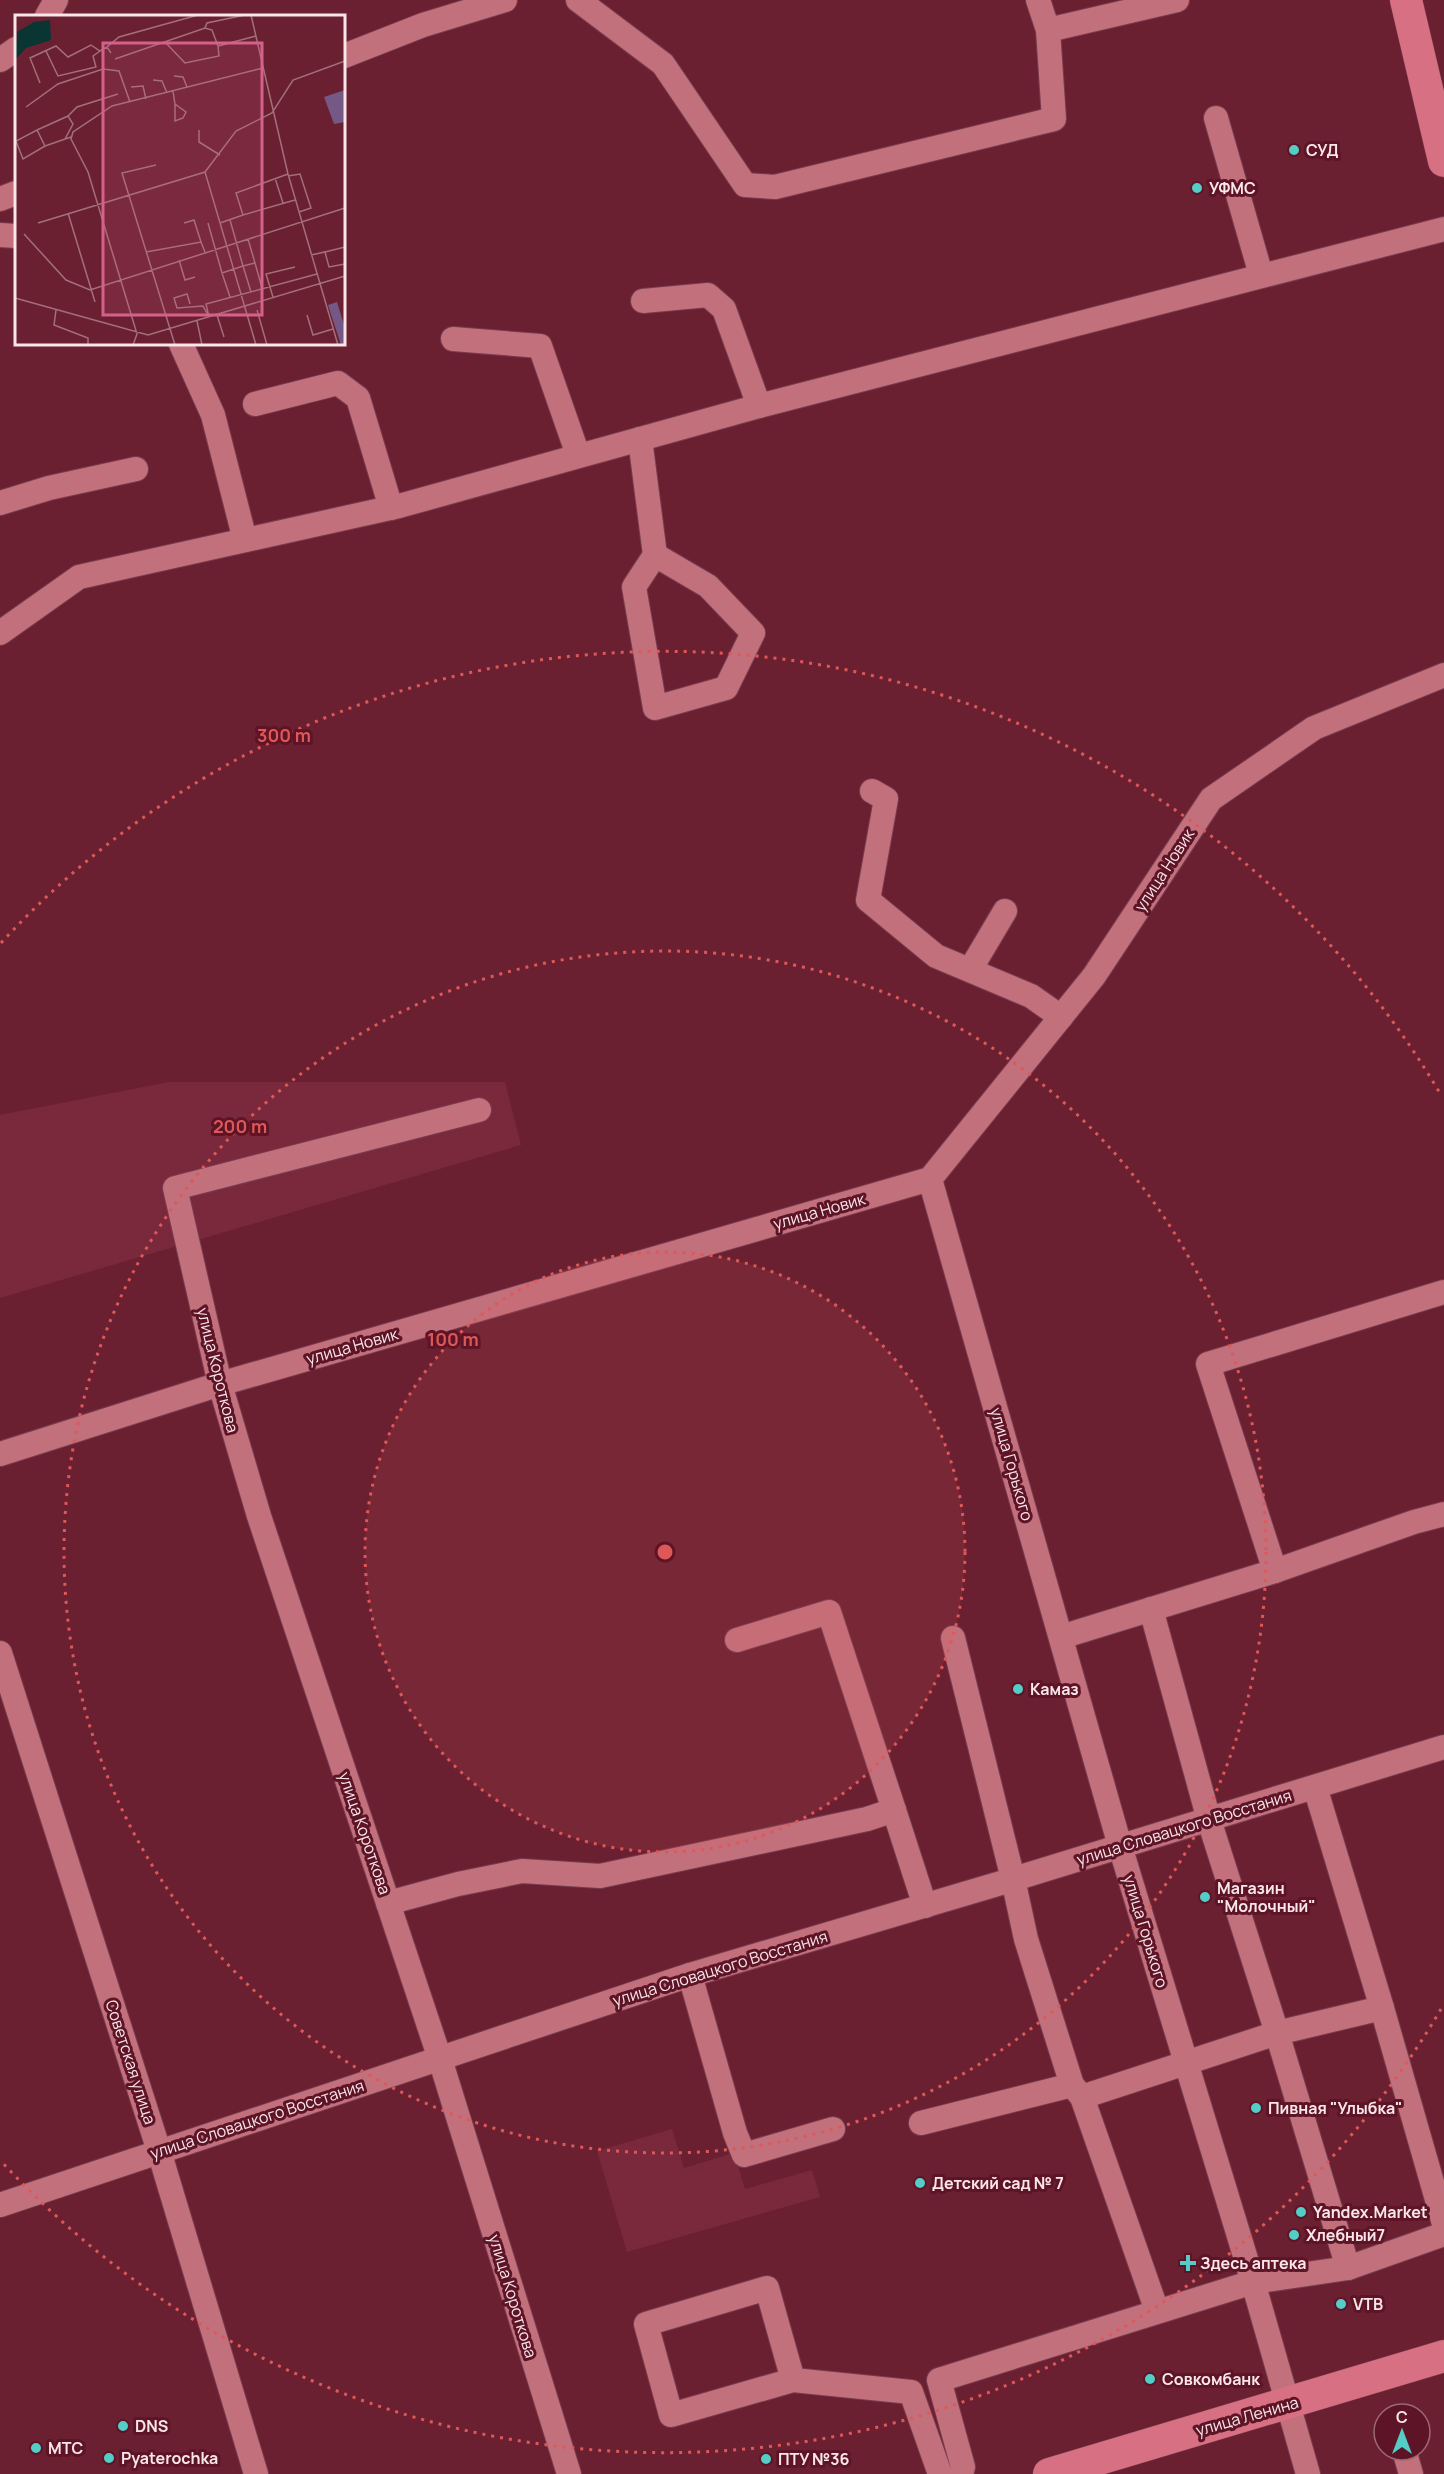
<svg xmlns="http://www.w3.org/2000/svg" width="1444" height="2474" font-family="Manrope,sans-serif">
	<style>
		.built { fill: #7a293c }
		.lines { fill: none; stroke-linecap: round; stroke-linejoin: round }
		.minor-casing { stroke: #783c4f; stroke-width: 26 }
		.major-casing { stroke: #783c4f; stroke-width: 33 }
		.minor { stroke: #c3707d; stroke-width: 24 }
		.major { stroke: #d77082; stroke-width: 32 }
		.ring { fill: none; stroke: #df5858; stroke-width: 3; stroke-dasharray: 3 6 }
		.poi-dot { fill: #54cdc7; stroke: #5e1427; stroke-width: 2 }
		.labels { text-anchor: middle; stroke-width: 6; stroke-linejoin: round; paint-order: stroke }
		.poi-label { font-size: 16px; font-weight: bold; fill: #f9e6e8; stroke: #5e1427; text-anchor: start }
		.street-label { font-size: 16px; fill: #f9e6e8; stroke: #5e1427 }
		.inset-road { fill: none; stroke: #a36f7a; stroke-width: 1.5 }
		.view { fill: #d5608c; fill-opacity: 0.15; stroke: #d5608c; stroke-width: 3 }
		.inset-edge { fill: none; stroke: #f9e6e8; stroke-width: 3 }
		.centre { fill: #df5858; stroke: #5e1427; stroke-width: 3 }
		.ring-label { font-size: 18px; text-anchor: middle; font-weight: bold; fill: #df5858; stroke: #5e1427; stroke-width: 6; stroke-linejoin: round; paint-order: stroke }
	</style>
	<rect width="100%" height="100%" fill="#6a2031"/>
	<g class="built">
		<path d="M169 1082H505L521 1145 0 1298V1115Z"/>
		<path d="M672 2129 684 2168 734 2153 745 2189 812 2170 820 2197 627 2252 597 2151Z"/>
	</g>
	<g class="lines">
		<defs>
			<g id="minor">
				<path d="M578 0 663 64 745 185 775 187 1054 119 1048 30"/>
				<path d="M1038 0 1048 30 1177 0"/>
				<path d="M47 16 56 0"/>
				<path d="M344 56 423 25 505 0"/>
				<path d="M0 60 16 49"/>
				<path d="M1216 118 1261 275"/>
				<path d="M0 199 16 193"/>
				<path d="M0 235 16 236"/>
				<path d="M643 301 708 295 724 309 759 406"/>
				<path d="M453 339 540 346 578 455"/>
				<path d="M181 344 213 415 245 540"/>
				<path d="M255 404 338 383 358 398 391 508"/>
				<path d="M640 439 655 555 708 586 753 633 726 688 655 708 634 587 655 555"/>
				<path d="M0 503 49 488 136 469"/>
				<path d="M0 633 79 577 399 506 759 406 1444 229"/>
				<path d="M872 791 886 799 868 900 936 956 1031 996 1061 1017"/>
				<path d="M970 970 1005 911"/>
				<path d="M479 1110 175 1188 220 1384 259 1516 440 2059 569 2474"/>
				<path d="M930 1179 1120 1846 1253 2282 1308 2474"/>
				<path d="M0 1454 220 1384 930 1179 1094 976 1211 799 1314 728 1444 675"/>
				<path d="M1275 1571 1414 1522 1444 1514"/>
				<path d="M1061 1637 1275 1571 1208 1364 1444 1292"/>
				<path d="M953 1638 1013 1879 1026 1939 1072 2085 1082 2097 1277 2033 1209 1820 1151 1609"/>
				<path d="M737 1640 829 1612 894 1810"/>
				<path d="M0 1653 159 2151 256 2474"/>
				<path d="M1315 1787 1382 2008 1277 2033 1348 2268"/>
				<path d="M388 1903 458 1884 522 1871 600 1876 867 1819 894 1810 925 1906"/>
				<path d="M690 1975 735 2133 744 2155 833 2129"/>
				<path d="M1382 2008 1444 2224"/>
				<path d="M1082 2097 1157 2311"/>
				<path d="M921 2123 1072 2085"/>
				<path d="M0 2205 690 1975 1001 1883 1444 1747"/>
				<path d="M793 2380 767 2288 646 2324 671 2415 793 2380 911 2392 940 2474"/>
				<path d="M1404 2450 1411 2474"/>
				<path d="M961 2474 963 2467 939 2380 1253 2282 1348 2268 1444 2234"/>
			</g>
			<g id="major">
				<path d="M1406 0 1444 161"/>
				<path d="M1049 2474 1444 2356"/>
			</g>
		</defs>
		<use href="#minor" class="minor-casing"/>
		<use href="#major" class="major-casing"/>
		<use href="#minor" class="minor"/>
		<use href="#major" class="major"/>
	</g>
	<circle cx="665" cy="1552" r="300" fill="#df5858" fill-opacity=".12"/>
	<g class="ring">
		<circle cx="665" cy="1552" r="300"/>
		<circle cx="665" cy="1552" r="601"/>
		<path d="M1441 2009A901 901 0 0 1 1 2161M1 943A901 901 0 0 1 1441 1095"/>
	</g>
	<g class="poi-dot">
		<circle cx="1294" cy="150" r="6"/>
		<circle cx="1197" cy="188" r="6"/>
		<circle cx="1018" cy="1689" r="6"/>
		<circle cx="1205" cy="1897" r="6"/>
		<circle cx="1256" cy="2108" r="6"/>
		<circle cx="920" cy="2183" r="6"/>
		<circle cx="1301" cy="2212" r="6"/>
		<circle cx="1294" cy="2235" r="6"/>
		<path d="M1185 2254h6v6h6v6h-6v6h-6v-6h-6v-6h6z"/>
		<circle cx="1341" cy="2304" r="6"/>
		<circle cx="1150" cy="2379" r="6"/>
		<circle cx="123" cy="2426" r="6"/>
		<circle cx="36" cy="2448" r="6"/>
		<circle cx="109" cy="2458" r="6"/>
		<circle cx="766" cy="2459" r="6"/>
	</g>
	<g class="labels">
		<g class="poi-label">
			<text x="1306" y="156">СУД</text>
			<text x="1209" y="194">УФМС</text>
			<text x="1030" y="1695">Камаз</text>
			<text x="1217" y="1894">Магазин<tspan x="1217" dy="18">"Молочный"</tspan></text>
			<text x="1268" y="2114">Пивная "Улыбка"</text>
			<text x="932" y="2189">Детский сад № 7</text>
			<text x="1313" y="2218">Yandex.Market</text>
			<text x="1306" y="2241">Хлебный7</text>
			<text x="1200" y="2269">Здесь аптека</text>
			<text x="1353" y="2310">VTB</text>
			<text x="1162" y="2385">Совкомбанк</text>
			<text x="135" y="2432">DNS</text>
			<text x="48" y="2454">МТС</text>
			<text x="121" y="2464">Pyaterochka</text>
			<text x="778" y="2465">ПТУ №36</text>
		</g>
		<g class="street-label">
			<text transform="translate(1164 870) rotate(-57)" y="6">улица Новик</text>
			<text transform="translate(819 1211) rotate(-16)" y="6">улица Новик</text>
			<text transform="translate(352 1346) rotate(-16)" y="6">улица Новик</text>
			<text transform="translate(218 1370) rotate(76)" y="6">улица Короткова</text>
			<text transform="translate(1012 1464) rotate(74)" y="6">улица Горького</text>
			<text transform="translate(1184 1827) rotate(-17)" y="6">улица Словацкого Восстания</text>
			<text transform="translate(365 1833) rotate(71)" y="6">улица Короткова</text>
			<text transform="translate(1146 1931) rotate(73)" y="6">улица Горького</text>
			<text transform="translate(720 1968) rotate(-17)" y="6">улица Словацкого Восстания</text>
			<text transform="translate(131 2062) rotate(72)" y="6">Советская улица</text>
			<text transform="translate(257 2119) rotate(-18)" y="6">улица Словацкого Восстания</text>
			<text transform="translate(513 2296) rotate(73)" y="6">улица Короткова</text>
			<text transform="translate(1247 2416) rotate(-16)" y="6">улица Ленина</text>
		</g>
	</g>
	<g transform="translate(15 15)">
		<rect width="330" height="330" fill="#6a2031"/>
		<path d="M330 75V107L319 109 309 82ZM322 287 330 313V330H326L313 290Z" fill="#745987"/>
		<path d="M35 5 36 25 11 33 0 45 2 17 19 7Z" fill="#093533"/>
		<path class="inset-road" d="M236 0 273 159 323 330M190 13 192 8 230 0M150 27 170 48 204 41 203 31M31 36 43 61 81 52 78 41 85 36M96 38 92 32 104 22 183 0M100 44 190 13 197 15 203 31 241 21M159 61 168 62 172 72M138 65 147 66 152 78M25 68 15 43 41 31 53 42 76 30 85 36 92 32M116 72 128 71 131 84M158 76 160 89 171 97 168 103 160 106V89M11 92 43 69 88 54 104 56 115 87M22 115 53 101 62 92 103 79M184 115V127L205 140M50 124 58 109 53 101M30 131 8 144 1 126 22 115 30 131 56 122M141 150 107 158 160 330M190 157 241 330M273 161 285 159 296 193 284 197M260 163 268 188M53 198 80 287M228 200 280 185M23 208 190 157 221 116 257 98 278 65 330 46M169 208 179 205 186 227M193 208 207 258 228 251 215 205M205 208 228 200 221 178 273 159M9 219 51 265 75 275 330 193M0 224V248M233 224 240 248 228 251 236 277M131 237 186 227 190 237M310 237 330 232M296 240 310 237 314 252 330 249M164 245 170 265 180 262M240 248 247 273M207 258 215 282M258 282 251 259 280 252M0 283 133 320 330 261M175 289 172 279 159 283 162 293 188 291 193 300M41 295 39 310 73 323V330M242 295 252 330M202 300 209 322M292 300 298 320 318 314M194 302 191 289 302 259M182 306 187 330M118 330 122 319 73 157 56 124 58 117 97 91 248 53"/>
		<path class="view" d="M88 28H247V300H88Z"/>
		<rect width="330" height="330" class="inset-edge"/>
	</g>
	<circle cx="665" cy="1552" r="9" class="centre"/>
	<g class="ring-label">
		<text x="284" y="742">300 m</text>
		<text x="240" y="1133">200 m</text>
		<text x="453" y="1346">100 m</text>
	</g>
	<g transform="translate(1402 2432)"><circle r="28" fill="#5e1427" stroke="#9c6874" stroke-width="1.5"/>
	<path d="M0-4.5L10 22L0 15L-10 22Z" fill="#54cdc7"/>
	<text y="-9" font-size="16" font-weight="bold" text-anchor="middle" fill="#f9e6e8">С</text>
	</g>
</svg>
